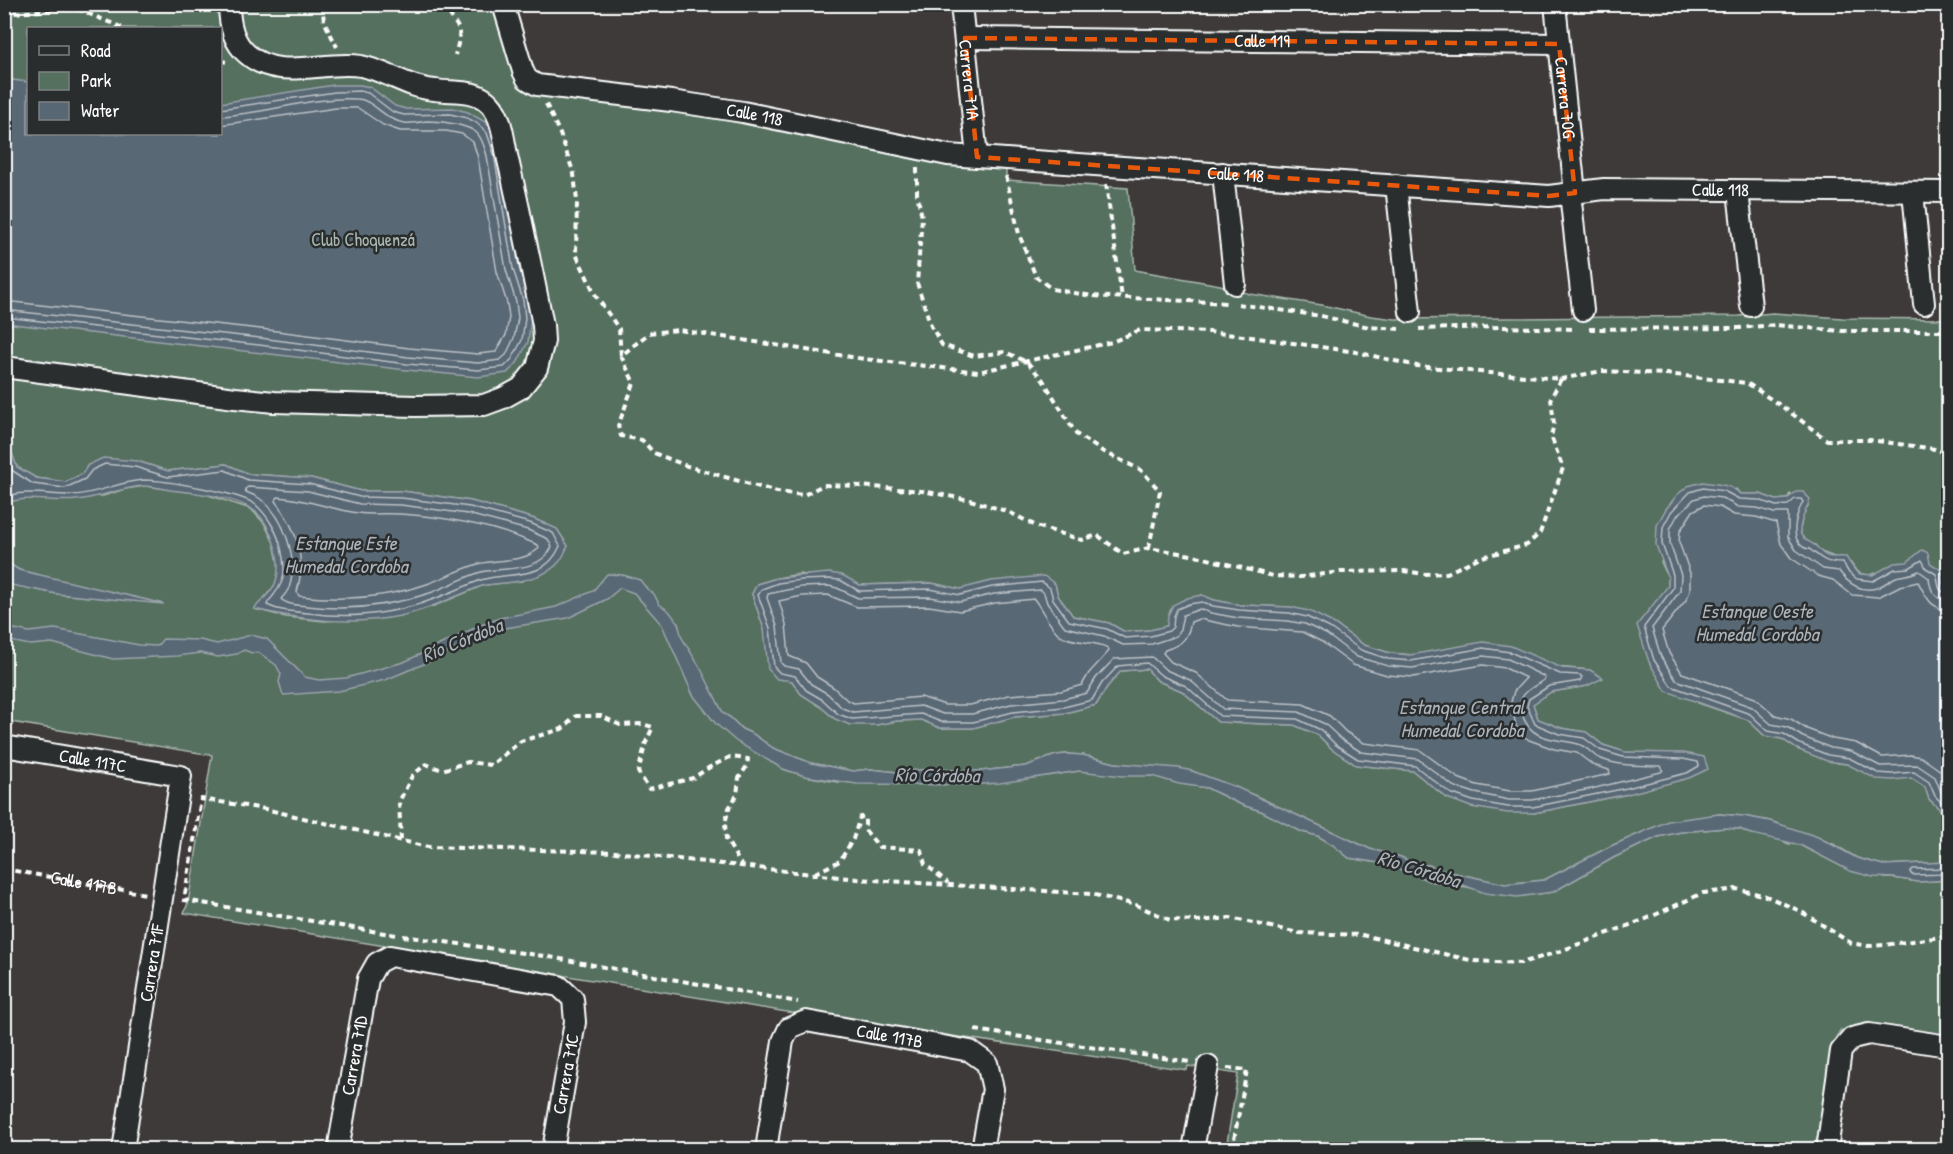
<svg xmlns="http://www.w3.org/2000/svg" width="1953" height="1154" font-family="'Patrick Hand',sans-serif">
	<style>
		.green { fill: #55705f; stroke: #aab8af; stroke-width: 1.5; fill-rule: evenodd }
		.water { fill: #586774; stroke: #9ba4ac; stroke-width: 1.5 }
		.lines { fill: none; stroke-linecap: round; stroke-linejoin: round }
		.shore { stroke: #bcc2c7; stroke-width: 1.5 }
		.minor-casing { stroke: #fff; stroke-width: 24 }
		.path { stroke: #fff; stroke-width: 4; stroke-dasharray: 6 4.5; stroke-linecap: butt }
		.minor { stroke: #2a2d2e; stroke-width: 20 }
		.marked { fill: none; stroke: #e8590c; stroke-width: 4.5; stroke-dasharray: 12 8; stroke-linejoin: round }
		.labels { text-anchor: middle; stroke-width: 5; stroke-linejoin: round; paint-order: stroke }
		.street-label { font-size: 18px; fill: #fff; stroke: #2a2d2e }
		.park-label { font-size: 18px; fill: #aab8af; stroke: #2a2d2e }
		.water-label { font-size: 20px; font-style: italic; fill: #acb3ba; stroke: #2a2d2e }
	</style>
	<rect width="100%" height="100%" fill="#3e3a3a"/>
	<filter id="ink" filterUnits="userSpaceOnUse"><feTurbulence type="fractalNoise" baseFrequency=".0167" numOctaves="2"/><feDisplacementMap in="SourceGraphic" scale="12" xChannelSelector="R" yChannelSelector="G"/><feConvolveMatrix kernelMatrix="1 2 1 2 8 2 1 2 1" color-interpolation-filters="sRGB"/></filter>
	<g filter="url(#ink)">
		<path class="green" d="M4 5H493L517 82 524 90 530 93 670 111 730 121 943 165 1006 170V180L1128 188 1135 270 1220 285 1250 294 1322 305 1371 316 1395 319 1739 316 1773 313 1842 318 1948 319V595L1943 583 1944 575 1940 569C1930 567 1917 562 1906 563 1887 564 1864 589 1851 563L1821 552 1815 545 1807 542 1801 535 1800 529 1804 511 1808 506 1790 494 1787 499 1776 500 1760 494H1740L1736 489 1661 562 1668 577V586L1698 703 1748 720 1765 736 1782 739 1797 749 1838 763 1847 764 1901 778H1911L1925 787 1929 799 1948 817V862L1883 865 1857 858 1833 844 1770 821 1743 816 1719 814 1657 826 1611 846 1544 880 1505 884 1441 870 1429 865H1415L1401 857 1370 849 1256 796 1192 771 1115 763 1083 755 1067 754 1056 755 1026 766 981 771 931 769 897 772 870 769 853 771 811 763 773 748 753 734 742 729 731 718 723 713 697 663 688 682 693 695 783 769 805 776 837 782 908 785 1015 780 1079 771 1152 776 1207 788 1242 805 1261 811 1302 832 1318 836 1333 845 1349 858 1379 863 1411 873 1429 881 1523 896 1553 892 1615 857 1658 837 1681 832 1725 828 1740 829 1748 833 1778 839 1789 844 1800 845 1811 851 1885 878H1894L1918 882 1948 880V1045L1846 1029 1840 1031 1835 1039 1815 1149H1226L1238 1074 1188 1066 1187 1070 799 1014 184 913 188 903 212 755 5 721V583L57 594 160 603 44 577 19 570 5 561V504L14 499 103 496 125 489 145 486 205 494 251 509 264 523 274 543 279 567 276 584 255 609 286 617 324 621 400 616 434 606 484 585 522 581 568 546 557 529 532 518 471 501 402 491H361L311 478 249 474 226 464 168 471 137 461 88 465 82 474 66 482 36 478 17 467 11 451 4 449ZM28 28H220V134H28ZM800 574 860 585 931 583 960 589 1055 584 1058 596 1073 616 1109 623 1125 632 1150 630 1167 626 1202 595 1214 600 1240 605 1290 607 1333 623 1364 645 1390 653 1590 670 1587 686 1551 692 1533 704 1538 719 1561 728 1586 732 1603 745 1625 752 1658 754 1628 794 1534 813 1447 798 1413 771 1356 765 1332 749 1318 735 1294 725 1218 722 1182 691 1158 681 1147 669 1121 671 1107 687 1096 705 1065 713 1014 717 973 728H940L922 720 897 721 876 725 835 719 820 706 801 694 792 681 764 629 752 594 757 584 777 578Z"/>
		<g class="water">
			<path d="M5 79 28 82V134H220L221 103 334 85H360L370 87 395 106 406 109 452 108 468 112 485 122 492 129 509 207 519 268 529 299 531 318 528 342 517 363 507 373 478 377 407 370 5 323Z"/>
			<path d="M5 449 11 451 17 467 36 478 66 482 82 474 88 465 103 458 137 461 168 471 226 464 249 474 311 478 361 491H402L471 501 532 518 557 529 568 546C565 551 563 558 559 562 547 577 522 581 505 583 497 584 489 584 482 586 455 596 429 610 400 616 351 626 302 620 254 609 260 601 274 591 276 581 283 560 270 519 250 508 226 495 196 493 170 490 161 488 152 486 143 486 120 488 99 498 76 500 53 503 26 494 5 504Z"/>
			<path d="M1703 482C1716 484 1731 484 1740 494H1760L1776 500 1787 499 1796 492H1803L1810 499C1807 509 1800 520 1800 531 1801 541 1811 541 1817 547 1820 550 1822 554 1827 556 1834 558 1840 556 1846 557L1854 569 1860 574 1873 575 1894 563 1907 562 1922 550 1928 553 1930 563 1940 569 1944 575 1943 583 1948 592V817L1929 799 1925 787 1911 778 1893 780 1876 779 1847 764 1827 761 1797 749 1782 739 1765 736 1748 720 1666 691 1649 662 1637 625 1668 586V577L1656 545 1657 525 1666 509 1677 495 1688 486Z"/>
			<path d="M5 561 19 570 164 604 57 594 6 584Z"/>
			<path d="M829 573 842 575 860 585 931 583 960 589 991 581 1044 576 1055 584 1058 596 1073 616 1109 623 1125 632 1150 630 1167 626 1168 615 1173 605 1187 598 1202 595 1214 600 1240 605 1290 607 1309 611 1333 623 1364 645 1390 653 1410 655 1483 642 1511 646 1562 668 1590 670 1603 678 1587 686 1551 692 1533 704 1538 719 1561 728 1586 732 1603 745 1625 752 1684 753 1704 757 1708 769 1689 778 1628 794 1534 813H1508L1471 807 1447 798 1413 771 1356 765 1332 749 1318 735 1294 725 1218 722 1182 691 1158 681 1147 669 1121 671 1107 687 1096 705 1065 713 1014 717 973 728H940L921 720 897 721 876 725H850L835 719 820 706 801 694 792 681 777 679 768 669 764 629 752 594 757 584 777 578Z"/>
			<path d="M607 574 623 575 640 580 647 589 654 594 659 604 669 611 678 623 682 638 701 669 723 713 731 718 742 729 753 734 773 748 811 763 853 771 870 769 897 772 931 769 981 771 1026 766 1056 755 1067 754 1083 755 1115 763 1179 768 1192 771 1236 787 1370 849 1401 857 1415 865H1429L1441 870 1505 884 1544 880 1611 846 1668 821 1719 814 1743 816 1770 821 1818 837 1857 858 1883 865 1948 862V880L1918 882 1894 878 1873 877 1850 871 1800 845 1748 833 1740 829 1725 828 1681 832 1658 837 1615 857 1553 892 1517 897 1485 893 1463 885 1429 881 1411 873 1379 863 1349 858 1333 845 1318 836 1302 832 1261 811 1242 805 1207 788 1179 784 1152 776H1123L1079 771 1000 783 968 785 857 784 805 776 783 769 737 742 716 724 693 695 662 625 634 593 620 588 607 599 568 618 505 628 462 645 431 661 385 680 339 691 283 695 279 682 281 674 276 665 258 652 252 653 244 650 237 654 218 657 200 653 177 656 113 659 52 643 30 645 5 640V627L29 632 55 629 139 645 157 646 163 639 200 640 217 644 251 635 267 639 305 677 319 680 346 678 404 662 481 625 500 618 556 607 593 591Z"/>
		</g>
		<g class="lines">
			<g class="shore">
				<path d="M4 301 261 329 409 348 478 354 496 352 506 335 509 317 507 303 497 272 478 158 473 142 462 134 446 131H400L383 125 358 108H336L220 125"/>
				<path d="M4 310 260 338 408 357 478 363 500 360 506 355 514 338 518 318 516 302 506 270 487 156C481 133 477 129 455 124 446 122 437 121 427 121 420 122 412 124 405 123 385 121 373 99 357 99 311 96 266 114 220 116"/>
				<path d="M4 317 259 345 407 364 478 370 504 367 512 359 522 340 525 318 523 300 513 269 494 154 487 133 477 123 467 118 450 114 404 115 393 112 368 93 360 91 335 92 220 109"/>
				<path d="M4 455 13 471 33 484 65 488 85 479 92 470 105 464 135 467 168 477 225 470 248 480 309 484 360 497 402 498 470 507 530 523 553 533 560 546C545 582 510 571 481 580 465 586 450 593 434 599 394 614 350 619 308 613 294 612 279 611 267 605L268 602C285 583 287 574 281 548 278 533 268 516 256 505 242 493 164 480 144 480 120 481 98 494 73 495 51 496 24 488 4 498"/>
				<path d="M248 487 308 491 360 504 401 505 468 514 528 530 548 539 552 547C540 573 504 567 481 572 464 577 447 587 430 593 391 606 348 611 307 606 298 605 287 605 281 599 284 596 287 592 289 588 299 559 284 515 259 498 255 495 250 494 246 492L245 489Z"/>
				<path d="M278 497C306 499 331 509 358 513 372 515 386 513 400 514 446 517 496 526 538 545L539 548C523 564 498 558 478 564 461 569 444 578 427 584 385 598 342 601 299 596L297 592C306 559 297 528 275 501Z"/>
				<path d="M829 579 840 580 859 591 930 589 960 595 992 587 1042 582 1050 588 1053 599 1069 621 1107 629 1125 638 1151 636 1169 631 1173 627 1174 616 1177 609 1189 604 1202 602 1213 606 1239 610 1289 613 1307 617 1330 628 1361 650 1388 659 1411 661 1483 648 1510 652 1560 674 1580 675 1582 677 1580 681 1549 686 1529 699 1527 706 1535 724 1559 734 1584 738 1600 750 1623 757 1683 759 1698 762 1699 766 1687 773 1627 788 1533 807H1508L1473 801 1450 793 1415 766 1358 759 1336 745 1321 730 1297 719 1220 716 1186 686 1162 676 1147 663 1118 666 1102 683 1092 700 1064 707 1013 712 973 722H941L921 714 852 719 838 714 823 700 806 690 795 676 780 673 774 667 770 628 758 595 762 589 778 583 801 580Z"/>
				<path d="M829 586 837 588 858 598 930 597 960 602 994 594 1040 590 1044 593 1047 603 1065 627 1104 636 1123 645 1152 644 1176 636 1180 630 1183 615 1200 609 1211 613 1238 618 1288 621 1305 624 1326 634 1357 657 1388 666 1412 668 1483 656 1508 659 1545 677 1544 680C1530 689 1515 695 1522 714 1531 742 1555 738 1578 744 1586 746 1591 753 1597 757 1617 767 1639 765 1661 766L1663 770 1661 772 1591 789 1532 800H1509L1475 793 1453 786 1418 759 1361 752 1341 739 1325 724 1299 712 1223 709 1190 680 1166 670 1152 657 1114 659 1096 678 1087 693 1063 699 1011 704 972 714H943L921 706 853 712 842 708 828 694 811 684 799 669 784 666 781 663 777 626 767 598 768 594 801 587Z"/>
				<path d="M1948 593C1935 592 1940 582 1936 574L1926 568 1922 560 1909 568 1895 569 1873 581 1857 579 1849 573 1843 563C1826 563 1825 561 1812 551 1808 547 1808 550 1803 547 1789 537 1796 515 1803 502L1801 499H1795L1788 505 1776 506 1759 500 1739 499 1724 491 1703 488 1690 492 1671 512 1663 527 1662 544 1673 575V588L1644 627 1654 660 1671 686 1750 714 1768 731 1784 734 1800 744 1828 755 1849 758 1878 773 1892 774 1914 772 1929 782 1935 796 1948 809"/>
				<path d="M828 595 857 607 929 606 960 611 995 603 1034 599C1043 610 1049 627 1060 635 1074 644 1093 640 1108 648L1109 651 1089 673 1082 685 1061 691 1009 695 970 705H945L921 697 854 703 847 700 833 687 817 677 806 663 789 656 786 624 779 601 802 596Z"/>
				<path d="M1948 600C1935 600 1930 590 1929 578L1919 571C1911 575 1904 575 1896 577 1890 580 1885 584 1879 587 1863 594 1848 584 1839 571L1823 569 1796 550 1788 537V513H1774L1757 508 1738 507 1722 498 1704 496 1694 499 1677 516 1670 529V544L1681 575 1680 591 1652 628 1661 657 1676 680 1752 707 1771 724 1787 727 1803 737 1831 748 1851 751 1880 766 1917 765 1935 777 1941 792 1948 800"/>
				<path d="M1948 609C1929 609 1926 595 1918 582L1900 586 1878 597 1852 595 1833 580 1818 576 1791 558 1781 544 1776 523 1756 517 1734 515 1720 507 1704 505 1693 511 1680 531 1679 542 1690 573V591L1686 600 1662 630 1669 653 1682 673 1755 698 1775 715 1791 719 1807 729 1833 739 1856 743 1882 757 1911 755 1921 757 1941 771 1948 786"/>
				<path d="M1199 619 1238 627 1302 632 1322 642 1353 665 1387 675 1413 677 1483 665 1505 668 1526 678 1514 691 1511 702 1516 726 1522 735 1529 740 1554 749 1577 753 1593 765 1609 770 1610 774 1532 791H1510L1477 785 1458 778 1420 750 1364 743 1346 732 1330 716 1303 704 1227 700 1196 673 1171 662 1163 653 1165 650C1181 645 1188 639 1191 622Z"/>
				<path d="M1948 868 1913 869 1910 872 1912 875 1948 874"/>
			</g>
			<defs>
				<g id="minor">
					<path id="s2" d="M503 4 523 71 527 79 537 85 671 101 743 112 948 155 1549 196 1604 189 1948 192"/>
					<path id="s3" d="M961 4 977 157"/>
					<path id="s4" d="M1555 4 1575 193"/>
					<path id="s5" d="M965 38 1559 44"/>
					<path d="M1223 173 1235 284"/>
					<path d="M1396 185 1410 312"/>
					<path d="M1738 191 1751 306"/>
					<path d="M1913 192 1924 304"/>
					<path d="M1570 193 1583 310"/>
					<path d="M4 367 235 398 274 402 415 406 484 405 503 398 521 388 537 368 544 341 543 325C532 270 521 215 508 160 504 143 503 118 490 104 475 88 454 93 435 90 408 88 387 71 361 66 323 60 279 82 247 54 233 42 229 23 229 4"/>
					<path id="s6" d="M4 746 181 776 123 1150"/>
					<path id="s7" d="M338 1150 368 979 377 963 390 956 559 986 573 999 575 1022 553 1150"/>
					<path id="s8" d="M766 1150 783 1041 789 1028 806 1021 970 1051 987 1063 993 1089 982 1150"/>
					<path d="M1193 1150 1208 1066"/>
					<path d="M1827 1150 1841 1051 1852 1038 1869 1034 1948 1046"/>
				</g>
			</defs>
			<use href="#minor" class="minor-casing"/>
			<g class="path">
				<path d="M322 4 324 21 337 47"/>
				<path d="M445 4C456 32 465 21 455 55"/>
				<path d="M4 14 61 9 80 10 123 28"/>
				<path d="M220 61 229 62"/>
				<path d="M546 104 560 134 574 174 577 201 576 254 596 296 619 329 621 356"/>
				<path d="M917 168V194L922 217 917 283 931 326 942 345 974 356 1005 352 1027 362 1043 380 1076 434 1102 451 1141 470 1160 491 1149 548"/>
				<path d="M1006 176 1019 234 1036 277 1052 289 1092 296 1227 303"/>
				<path d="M1106 184 1122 298"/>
				<path d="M1238 304 1321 316 1369 327 1399 329"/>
				<path d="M1419 329 1500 327 1576 329"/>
				<path d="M1589 329 1739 328 1775 325 1842 331H1948"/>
				<path d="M1561 379 1551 398 1554 424 1551 436 1563 468 1540 533 1527 545 1478 558 1447 573 1425 574 1404 571 1340 572 1301 577 1273 576 1197 556 1149 548 1123 554 1097 535 1082 540 1036 526 1009 512 970 500 922 491 861 486 823 485 804 495 777 492 687 466 654 453 642 440 621 436 618 426 634 383 621 356 649 333 679 330 864 359 978 372 1112 342 1140 330 1210 332 1251 337 1356 352 1417 366 1490 373 1561 379 1602 371 1667 374 1747 383 1787 410 1827 440H1870L1935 449 1948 454"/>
				<path d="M401 840 399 802 412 776 426 764 442 770 468 762 491 765 521 741 562 729 576 716H601L620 725 642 724 653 727 646 742 638 772 649 789 693 778 710 767 730 757 748 759 747 766 739 778 737 795 729 808 725 823 726 839 741 865"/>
				<path id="s1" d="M4 869 146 894"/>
				<path d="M815 873 840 861 853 839 860 817H865V830L879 847 921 850 925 864 948 883"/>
				<path d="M396 935 184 900 201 799 265 809 428 847 615 852 857 879 1091 894 1136 905 1170 920 1199 921 1230 918 1299 933 1362 935 1474 961 1521 963 1555 953 1646 919 1703 893 1737 889 1766 896 1800 911 1851 943 1868 946 1884 945 1948 936"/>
				<path d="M403 936 544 956 798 1002"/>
				<path d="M975 1030 1190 1062"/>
				<path d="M1227 1068 1247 1070 1232 1150"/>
			</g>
			<use href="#minor" class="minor"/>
		</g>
	</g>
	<path class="marked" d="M965 38 1559 44 1575 193 1549 196 977 157Z"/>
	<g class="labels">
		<g class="street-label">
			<text dy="6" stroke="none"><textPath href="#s5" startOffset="297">Calle 119</textPath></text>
			<text dy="6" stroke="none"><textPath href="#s3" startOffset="76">Carrera 71A</textPath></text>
			<text dy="6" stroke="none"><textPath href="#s4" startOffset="94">Carrera 70G</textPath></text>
			<text dy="6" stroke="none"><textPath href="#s2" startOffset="310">Calle 118</textPath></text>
			<text dy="6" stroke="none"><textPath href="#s2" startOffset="796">Calle 118</textPath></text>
			<text dy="6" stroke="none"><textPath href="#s2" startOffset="1282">Calle 118</textPath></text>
			<text dy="6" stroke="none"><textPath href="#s6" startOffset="90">Calle 117C</textPath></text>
			<text dy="6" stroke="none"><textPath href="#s1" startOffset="81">Calle 117B</textPath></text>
			<text transform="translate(152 963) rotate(-81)" y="6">Carrera 71F</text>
			<text dy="6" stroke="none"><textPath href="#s8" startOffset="228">Calle 117B</textPath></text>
			<text dy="6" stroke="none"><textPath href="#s7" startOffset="96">Carrera 71D</textPath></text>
			<text transform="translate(566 1074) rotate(-80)" y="6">Carrera 71C</text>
		</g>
		<g class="park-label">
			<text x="363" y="246">Club Choquenzá</text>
		</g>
		<g class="water-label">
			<text x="346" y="550">Estanque Este<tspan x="346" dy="23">Humedal Cordoba</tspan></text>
			<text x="1757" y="618">Estanque Oeste<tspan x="1757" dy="23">Humedal Cordoba</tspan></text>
			<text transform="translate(462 640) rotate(-22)" y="7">Río Córdoba</text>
			<text x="1462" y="714">Estanque Central<tspan x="1462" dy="23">Humedal Cordoba</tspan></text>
			<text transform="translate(937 775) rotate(1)" y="7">Río Córdoba</text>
			<text transform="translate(1419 869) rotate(17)" y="7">Río Córdoba</text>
		</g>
	</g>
	<rect width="1953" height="1154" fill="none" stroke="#2a2d2e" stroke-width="24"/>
	<rect x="12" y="12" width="1929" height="1130" fill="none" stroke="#fff" stroke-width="2" filter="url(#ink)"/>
	<rect x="27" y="27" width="195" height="108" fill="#2a2d2e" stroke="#7f8182" stroke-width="1.5"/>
	<rect x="39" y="46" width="30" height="9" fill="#2a2d2e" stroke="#7f8182" stroke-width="1.5"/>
	<text x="81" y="57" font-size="18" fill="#ffffff">Road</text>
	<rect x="39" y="72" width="30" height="18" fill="#55705f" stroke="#7f8182" stroke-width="1.5"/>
	<text x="81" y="87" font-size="18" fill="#ffffff">Park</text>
	<rect x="39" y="102" width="30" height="18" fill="#586774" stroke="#7f8182" stroke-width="1.5"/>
	<text x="81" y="117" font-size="18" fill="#ffffff">Water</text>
</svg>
